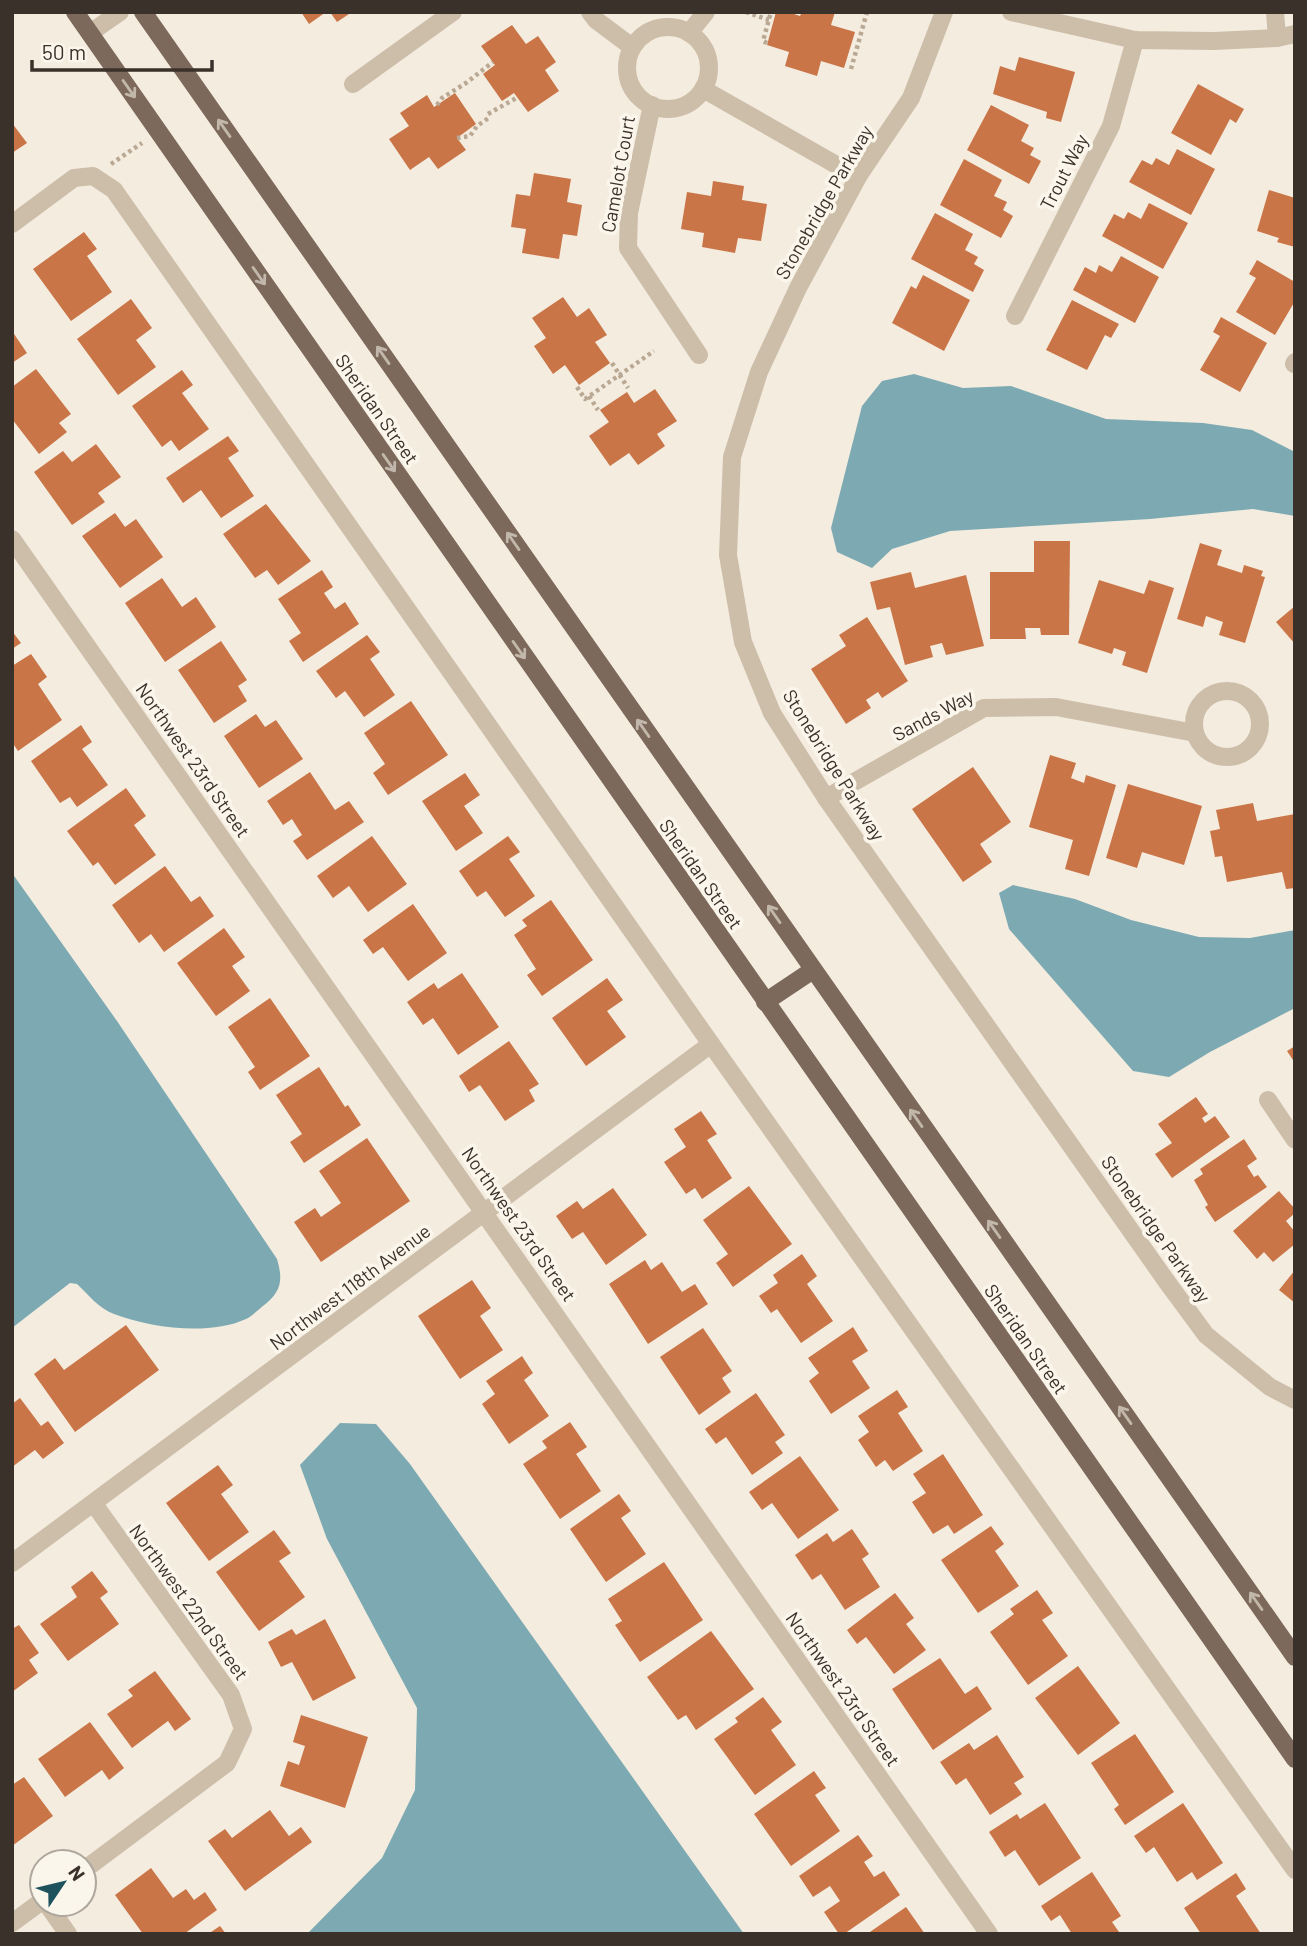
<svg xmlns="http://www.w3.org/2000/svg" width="1307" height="1946" font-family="Barlow,sans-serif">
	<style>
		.water { fill: #7daab2 }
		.building { fill: #c97547 }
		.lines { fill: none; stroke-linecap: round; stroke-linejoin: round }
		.path { stroke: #b9a894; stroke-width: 4.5; stroke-dasharray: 3.5 3.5; stroke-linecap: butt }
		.minor { stroke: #cdbeaa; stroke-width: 18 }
		.major { stroke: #7c695b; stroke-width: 18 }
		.oneway { stroke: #c2b7ab }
		.labels { text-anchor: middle; stroke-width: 7; stroke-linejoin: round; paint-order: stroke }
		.street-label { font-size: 19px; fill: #3a312a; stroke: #fbf6ec }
	</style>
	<rect width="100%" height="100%" fill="#f4ecdf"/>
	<g class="water">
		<path d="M914 374 963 388 1011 386 1106 419 1203 423 1252 430 1295 452V516L1253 509 1150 519 950 531 892 549 872 568 837 552 831 528 862 406 882 381Z"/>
		<path d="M12 873 117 1021 277 1259C283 1280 282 1291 263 1306 258 1310 252 1316 246 1319 209 1336 151 1328 114 1314 98 1308 89 1295 77 1284L70 1283 12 1328Z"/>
		<path d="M1013 885 1075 899 1131 920 1199 937 1250 938 1295 930V1008L1210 1052 1169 1077 1133 1071 1009 929 999 893Z"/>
		<path d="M340 1423 376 1424 410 1464 744 1934H307L382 1858 415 1790 417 1708 327 1539 300 1465Z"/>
	</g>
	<g class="building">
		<path d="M301 12H326L309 24Z"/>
		<path d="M330 12H352L337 22Z"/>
		<path d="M776 12H788L800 16 802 12H835L831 25 855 32 844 68 821 61 817 76 785 66 789 52 767 45Z"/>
		<path d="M512 25 526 44 538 36 556 62 545 70 559 91 528 112 514 93 502 101 483 74 495 65 481 46Z"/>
		<path d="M1019 57 1075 72 1061 122 1046 118 1047 112 993 94 1000 66 1015 71Z"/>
		<path d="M1198 84 1244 109 1236 123 1230 119 1211 155 1171 133Z"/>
		<path d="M455 93 476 124 457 138 466 150 438 169 429 157 410 170 389 139 409 126 400 113 427 95 434 107Z"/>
		<path d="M991 105 1029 125 1021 141 1034 148 1030 155 1041 161 1029 184 967 150Z"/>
		<path d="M12 123 27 143 12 153Z"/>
		<path d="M1177 149 1215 169 1191 215 1129 182 1142 160 1152 165 1156 158 1169 165Z"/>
		<path d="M964 159 1002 180 994 196 1007 202 1003 210 1013 216 1001 238 940 205Z"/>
		<path d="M534 173 571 179 567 202 582 205 577 236 563 234 559 259 522 253 526 229 511 227 516 194 530 196Z"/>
		<path d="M713 181 744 186 742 200 767 204 761 241 738 238 735 253 702 247 704 233 681 229 687 192 711 196Z"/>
		<path d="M1269 190 1295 198V247L1277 242 1279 238 1257 231Z"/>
		<path d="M1149 203 1188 223 1163 269 1102 236 1114 214 1124 219 1128 212 1141 219Z"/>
		<path d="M935 213 973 234 965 250 978 257 974 264 984 270 973 292 911 259Z"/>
		<path d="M84 232 97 249 87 256 112 292 71 321 33 269Z"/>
		<path d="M1121 256 1159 277 1135 323 1073 290 1085 267 1096 273 1099 265 1112 272Z"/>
		<path d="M1257 260 1295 282V301L1275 335 1236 312 1256 278 1249 274Z"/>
		<path d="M923 275 970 300 944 351 892 323 911 286 916 289Z"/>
		<path d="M563 297 577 317 589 308 607 335 595 342 610 363 579 385 565 365 553 374 534 346 546 338 532 318Z"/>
		<path d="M131 299 152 328 136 340 156 367 118 395 77 339Z"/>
		<path d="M1072 300 1119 324 1111 338 1105 335 1087 370 1046 350Z"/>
		<path d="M1221 317 1267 343 1240 392 1200 370 1220 336 1213 332Z"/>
		<path d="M12 331 27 353 12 363Z"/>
		<path d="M36 369 71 414 59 423 67 432 39 454 12 419V387Z"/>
		<path d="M182 370 193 385 182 393 209 429 179 451 171 440 162 447 132 406Z"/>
		<path d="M655 389 677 421 657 434 665 446 638 465 629 453 610 466 589 436 609 422 600 410 627 392 634 403Z"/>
		<path d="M228 436 239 451 228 458 254 496 221 518 201 490 183 503 166 478Z"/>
		<path d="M96 444 121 477 98 493 105 502 72 525 34 472 63 451 72 462Z"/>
		<path d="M266 504 311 561 278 585 267 570 255 578 223 534Z"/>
		<path d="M115 513 125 527 136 519 163 557 120 588 82 536Z"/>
		<path d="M1034 541H1070L1069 635H1041L1040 628H1025L1026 639H990V572H1034Z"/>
		<path d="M1200 543 1222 550 1217 565 1242 573 1244 565 1263 571 1261 576 1265 577 1245 643 1219 635 1223 622 1206 616 1203 627 1177 619Z"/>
		<path d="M322 570 333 587 324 593 335 609 345 602 359 624 303 662 289 641 301 633 278 599Z"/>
		<path d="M911 572 915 588 966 575 984 646 946 655 942 643 930 646 933 657 905 665 890 607 877 610 870 582Z"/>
		<path d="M162 578 182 607 196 597 216 627 165 662 125 603Z"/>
		<path d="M1099 580 1144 594 1149 580 1174 588 1147 673 1122 665 1126 652 1114 648 1112 654 1078 643Z"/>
		<path d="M1295 606V644L1276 622Z"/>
		<path d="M867 617 908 681 882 698 878 692 866 700 871 708 846 724 811 669 846 646 839 635Z"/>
		<path d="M12 631 21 643 12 649Z"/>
		<path d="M367 635 380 652 370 659 395 695 364 717 345 691 336 698 316 671Z"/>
		<path d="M221 641 247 680 238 686 247 701 214 723 178 670Z"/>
		<path d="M31 654 47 677 38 684 62 720 18 751 12 742V666Z"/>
		<path d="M411 701 448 755 388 795 373 773 385 764 364 733Z"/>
		<path d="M256 714 265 727 276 720 303 759 259 788 224 736Z"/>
		<path d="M81 725 92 742 82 749 108 785 77 807 70 797 60 803 31 761Z"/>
		<path d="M1050 755 1076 763 1071 778 1084 783 1086 775 1116 785 1089 876 1065 869 1073 840 1029 827Z"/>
		<path d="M973 767 1011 822 980 844 992 862 963 882 912 809Z"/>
		<path d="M310 772 335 810 349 801 364 822 307 860 293 841 302 835 292 819 283 825 267 801Z"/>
		<path d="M465 773 480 795 464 806 483 833 456 851 422 801Z"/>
		<path d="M1128 784 1202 806 1184 865 1142 852 1137 868 1106 858Z"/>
		<path d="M126 788 146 816 134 825 156 855 115 885 98 862 93 866 67 831Z"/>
		<path d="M1253 803 1257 821 1295 814V888L1286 889 1282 872 1227 882 1222 856 1215 857 1210 831 1220 829 1216 810Z"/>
		<path d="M372 836 407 884 368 912 349 886 333 898 317 876Z"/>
		<path d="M508 836 520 852 509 859 535 896 505 917 486 891 477 897 459 871Z"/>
		<path d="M165 866 191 902 200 896 214 916 164 952 151 934 139 943 112 905Z"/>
		<path d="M551 900 593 960 542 996 527 975 536 969 514 935 527 926 522 920Z"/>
		<path d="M413 904 447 953 408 981 383 947 373 954 363 940Z"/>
		<path d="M224 928 245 957 232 966 250 991 216 1016 177 963Z"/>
		<path d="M462 973 499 1027 458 1055 433 1018 423 1025 407 1002 434 983 438 989Z"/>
		<path d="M607 978 623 1000 607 1011 626 1037 586 1066 552 1018Z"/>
		<path d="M270 998 310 1056 260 1090 248 1072 255 1067 228 1027Z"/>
		<path d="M509 1041 539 1084 529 1090 535 1101 505 1121 480 1085 469 1092 459 1076Z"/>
		<path d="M1295 1046V1063L1287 1051Z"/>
		<path d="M319 1067 345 1107 348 1105 361 1125 304 1163 290 1142 302 1134 276 1095Z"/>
		<path d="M1196 1097 1208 1114 1202 1118 1205 1123 1215 1116 1230 1137 1172 1178 1155 1154 1172 1143 1158 1124Z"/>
		<path d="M701 1111 717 1134 707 1140 732 1178 702 1199 695 1188 686 1194 664 1162 686 1147 674 1129Z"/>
		<path d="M367 1138 410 1201 321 1262 294 1222 315 1208 321 1217 341 1203 319 1171Z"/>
		<path d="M1244 1139 1257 1159 1247 1166 1254 1177 1258 1175 1267 1187 1215 1222 1205 1207 1208 1205 1194 1180 1203 1174 1200 1169Z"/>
		<path d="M749 1186 792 1244 733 1287 716 1263 728 1254 703 1220Z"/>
		<path d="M613 1188 647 1235 606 1265 583 1232 572 1239 556 1216 577 1201 583 1209Z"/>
		<path d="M1279 1191 1295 1209V1213L1286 1221 1295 1232V1244L1273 1262 1264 1252 1257 1259 1233 1231Z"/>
		<path d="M802 1254 817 1276 807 1284 833 1321 801 1343 777 1309 771 1313 759 1296 778 1283 773 1275Z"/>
		<path d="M645 1260 651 1270 662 1262 682 1292 695 1284 708 1304 648 1344 609 1284Z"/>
		<path d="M1295 1270V1303L1279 1290Z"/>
		<path d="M472 1280 491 1308 480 1316 503 1350 460 1379 418 1316Z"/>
		<path d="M126 1325 159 1370 75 1432 34 1374 55 1358 64 1370Z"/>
		<path d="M853 1327 868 1351 852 1361 870 1388 831 1414 809 1381 819 1373 808 1358Z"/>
		<path d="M703 1328 732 1371 722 1378 731 1392 699 1415 660 1357Z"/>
		<path d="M522 1356 533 1373 524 1380 549 1416 509 1444 482 1404 495 1394 486 1381Z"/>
		<path d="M897 1390 908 1407 898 1413 923 1451 893 1471 885 1460 876 1467 858 1440 869 1432 858 1416Z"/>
		<path d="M756 1393 785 1435 775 1442 783 1453 752 1475 726 1437 716 1444 705 1429Z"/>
		<path d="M20 1398 41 1426 48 1421 64 1443 43 1459 35 1450 12 1467V1404Z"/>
		<path d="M570 1422 587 1447 576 1454 601 1491 560 1519 523 1464 547 1448 542 1441Z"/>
		<path d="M943 1454 983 1515 954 1534 948 1525 933 1534 912 1502 926 1493 913 1474Z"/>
		<path d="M800 1456 839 1510 798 1539 772 1503 762 1510 749 1492Z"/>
		<path d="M218 1465 233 1485 221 1494 249 1532 209 1561 166 1503Z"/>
		<path d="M619 1494 631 1511 621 1518 646 1554 606 1582 570 1529Z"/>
		<path d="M991 1526 1004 1544 995 1551 1019 1586 978 1613 941 1560Z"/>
		<path d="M852 1529 869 1554 862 1559 880 1587 845 1610 821 1574 812 1580 795 1555 827 1533 833 1542Z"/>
		<path d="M274 1530 291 1553 279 1561 305 1597 259 1631 216 1572Z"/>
		<path d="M664 1562 703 1620 640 1662 615 1625 622 1621 608 1599Z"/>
		<path d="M92 1571 108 1592 100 1598 119 1624 68 1661 40 1624 77 1597 71 1587Z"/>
		<path d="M1037 1590 1053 1613 1042 1620 1068 1656 1028 1685 990 1632 1014 1614 1010 1609Z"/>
		<path d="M895 1593 914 1618 906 1624 926 1650 894 1674 866 1637 857 1644 847 1630Z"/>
		<path d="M325 1619 356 1678 313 1701 292 1662 281 1667 268 1642 292 1629 296 1635Z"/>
		<path d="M19 1625 39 1653 29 1660 38 1673 12 1692V1629Z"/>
		<path d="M711 1631 754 1689 696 1730 686 1715 678 1720 647 1677Z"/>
		<path d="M940 1658 965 1694 977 1686 992 1709 933 1750 892 1689Z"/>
		<path d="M1078 1666 1120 1723 1078 1755 1035 1698Z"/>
		<path d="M155 1671 191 1719 175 1731 168 1721 132 1748 107 1714 133 1696 128 1690Z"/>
		<path d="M763 1697 782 1722 771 1730 796 1765 755 1795 714 1739 738 1722 735 1718Z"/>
		<path d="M301 1715 368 1737 345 1808 280 1786 288 1761 299 1765 305 1746 293 1742Z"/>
		<path d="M90 1722 124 1768 109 1780 102 1770 65 1797 38 1759Z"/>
		<path d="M1135 1734 1174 1792 1125 1825 1114 1809 1119 1805 1091 1763Z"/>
		<path d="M997 1735 1024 1777 1014 1783 1022 1794 990 1815 966 1778 956 1785 940 1762 969 1743 974 1750Z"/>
		<path d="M814 1771 826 1788 815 1795 840 1831 791 1866 754 1814Z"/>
		<path d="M24 1777 53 1816 12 1846V1785Z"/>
		<path d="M1045 1803 1081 1858 1039 1886 1015 1850 1005 1857 989 1832 1017 1814 1020 1819Z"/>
		<path d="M1183 1803 1223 1863 1197 1880 1192 1872 1177 1882 1154 1847 1146 1853 1134 1836Z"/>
		<path d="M270 1810 289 1836 301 1827 312 1842 245 1891 208 1841 225 1829 232 1838Z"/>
		<path d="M858 1835 873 1856 864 1862 874 1877 884 1871 900 1895 844 1934H839L824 1912 840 1901 830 1886 813 1897 799 1876Z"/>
		<path d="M151 1868 173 1898 186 1889 194 1900 205 1892 217 1910 184 1934H143L115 1895Z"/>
		<path d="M1092 1872 1121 1916 1112 1922 1119 1932 1116 1934H1072L1060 1915 1051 1921 1041 1906Z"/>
		<path d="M1236 1873 1246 1889 1236 1896 1261 1934H1201L1184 1908Z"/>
		<path d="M906 1907 925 1934H867Z"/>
		<path d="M220 1926 226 1934H208Z"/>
	</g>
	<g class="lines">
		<g class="path">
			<path d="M746 12 769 20"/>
			<path d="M767 43 763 41 771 12"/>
			<path d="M851 69 867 12"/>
			<path d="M437 105 442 98 466 83 493 62"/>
			<path d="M488 114 518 97"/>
			<path d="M457 138 470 136 477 126 490 117"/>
			<path d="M111 164 142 143"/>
			<path d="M612 363 628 388"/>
			<path d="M577 387 585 399 654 351"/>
			<path d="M589 396 598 410"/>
		</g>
		<g class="minor">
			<path d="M590 12 596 20 632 47"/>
			<path d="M944 12 911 98 859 175 798 288 759 372 732 457 728 555 743 642 772 713 826 798 1167 1282 1206 1335 1270 1387 1295 1400"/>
			<path d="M1011 12 1135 40 1214 41 1277 38 1295 34"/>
			<path d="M1275 12 1277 38"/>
			<circle cx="668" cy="68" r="41"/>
			<path d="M90 33 120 12"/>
			<path d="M689 33 706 12"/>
			<path d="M353 84 453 12"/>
			<path d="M703 89 840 167 859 175"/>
			<path d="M652 105 629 213 628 248 699 355"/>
			<path d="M12 224 74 178 93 176 114 190 711 1044 1295 1870"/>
			<path d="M1015 316 1111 126 1135 40"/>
			<path d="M1294 364 1295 362"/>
			<path d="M12 539 989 1934"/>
			<circle cx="1227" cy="724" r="33"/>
			<path d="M826 798 984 708 1056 707 1195 733"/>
			<path d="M1268 1100 1295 1140"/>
			<path d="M12 1563 711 1044"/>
			<path d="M84 1870 227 1763 243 1729 231 1695 94 1504"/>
			<path d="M47 1904 68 1934"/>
			<path d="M12 1923 42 1901"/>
		</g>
		<g class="major">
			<path d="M75 12 1295 1759"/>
			<path d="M143 12 1295 1657"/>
			<path d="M765 1002 813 970"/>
		</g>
	</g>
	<defs><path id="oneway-shaft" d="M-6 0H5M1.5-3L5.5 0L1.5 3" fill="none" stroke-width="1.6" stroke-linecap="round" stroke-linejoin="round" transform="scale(1.75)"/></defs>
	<g class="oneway">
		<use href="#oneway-shaft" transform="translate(129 89) rotate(55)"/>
		<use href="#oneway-shaft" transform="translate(224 128) rotate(-125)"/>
		<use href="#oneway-shaft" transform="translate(259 276) rotate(55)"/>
		<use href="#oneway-shaft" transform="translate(383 355) rotate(-125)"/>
		<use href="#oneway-shaft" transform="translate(389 463) rotate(55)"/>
		<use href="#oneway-shaft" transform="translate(513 541) rotate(-125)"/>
		<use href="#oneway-shaft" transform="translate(519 650) rotate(55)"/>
		<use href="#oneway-shaft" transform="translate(643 728) rotate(-125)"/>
		<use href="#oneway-shaft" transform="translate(774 914) rotate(-125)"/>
		<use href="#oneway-shaft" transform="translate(916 1118) rotate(-125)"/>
		<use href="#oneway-shaft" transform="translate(994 1229) rotate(-125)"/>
		<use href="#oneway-shaft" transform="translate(1125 1415) rotate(-125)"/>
		<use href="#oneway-shaft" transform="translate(1256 1601) rotate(-125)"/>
	</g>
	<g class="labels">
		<g class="street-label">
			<text transform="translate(1064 172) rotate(-63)" y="7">Trout Way</text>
			<text transform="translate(618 174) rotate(-80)" y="7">Camelot Court</text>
			<text transform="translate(824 202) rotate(-60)" y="7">Stonebridge Parkway</text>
			<text transform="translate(377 409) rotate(55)" y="7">Sheridan Street</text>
			<text transform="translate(933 715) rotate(-28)" y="7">Sands Way</text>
			<text transform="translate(193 760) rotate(55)" y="7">Northwest 23rd Street</text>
			<text transform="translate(834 765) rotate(58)" y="7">Stonebridge Parkway</text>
			<text transform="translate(701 874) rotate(55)" y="7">Sheridan Street</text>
			<text transform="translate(519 1224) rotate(55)" y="7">Northwest 23rd Street</text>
			<text transform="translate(1156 1229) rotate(55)" y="7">Stonebridge Parkway</text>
			<text transform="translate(350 1287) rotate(-37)" y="7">Northwest 118th Avenue</text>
			<text transform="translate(1026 1339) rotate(55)" y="7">Sheridan Street</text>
			<text transform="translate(189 1602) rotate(54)" y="7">Northwest 22nd Street</text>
			<text transform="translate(843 1689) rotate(55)" y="7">Northwest 23rd Street</text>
		</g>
	</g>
	<rect width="1307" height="1946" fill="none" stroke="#3a312a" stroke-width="28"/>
	<g transform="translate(63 1883) rotate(55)"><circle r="33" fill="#fbf6ec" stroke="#aea79e" stroke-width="2"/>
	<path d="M0-5L12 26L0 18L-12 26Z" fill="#1e525d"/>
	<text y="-10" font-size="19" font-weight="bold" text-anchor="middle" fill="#3a312a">N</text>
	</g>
	<path d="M32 60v10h180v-10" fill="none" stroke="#3a312a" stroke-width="3.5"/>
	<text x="42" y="60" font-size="21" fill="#3a312a" stroke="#fbf6ec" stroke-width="5" paint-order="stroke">50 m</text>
</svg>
